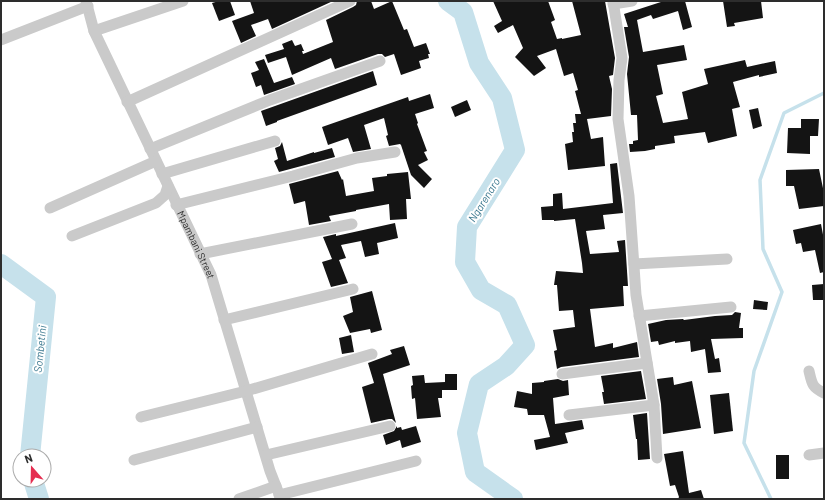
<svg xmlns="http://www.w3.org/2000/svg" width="825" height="500" font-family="Barlow,sans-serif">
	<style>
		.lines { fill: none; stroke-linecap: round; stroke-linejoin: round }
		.stream { stroke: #c6e1eb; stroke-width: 3.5 }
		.river { stroke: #c6e1eb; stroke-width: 20 }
		.building { fill: #141414 }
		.minor { stroke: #cacaca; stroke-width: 11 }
		.labels { text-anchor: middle; stroke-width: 4; stroke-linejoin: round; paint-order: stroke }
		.street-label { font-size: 10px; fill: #2d2d2d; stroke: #fff }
		.water-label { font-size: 11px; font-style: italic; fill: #3b788f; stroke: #fff }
	</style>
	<rect width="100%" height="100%" fill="#fff"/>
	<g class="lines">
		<path class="stream" d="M771 499 744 443 754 371 782 292 763 249 760 180 784 113 824 93"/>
		<g class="river">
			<path d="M448 1 463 12 479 63 502 98 515 150 467 227 465 262 481 290 507 305 525 345 506 366 479 384 467 433 475 472 513 499"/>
			<path d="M1 264 46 297 30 456"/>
			<path d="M33 480 39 499"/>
		</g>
	</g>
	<g class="building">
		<path d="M219 1H230L235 15 219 21 212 3Z"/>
		<path d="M250 1H333L272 29 268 19 251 25 256 36 241 43 232 21 254 13Z"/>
		<path d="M357 1H371L374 9 392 1 404 30 407 29 414 47 426 43 430 54H428L429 58 419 61 421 68 401 75 394 54 385 57 382 54H378L335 69 331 58 292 75 286 57 268 63 265 55 284 49 282 44 292 40 295 46 301 44 304 51H302L303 54 333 42 326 20 353 7 356 5Z"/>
		<path d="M493 1H548L555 20 551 22 557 39 562 38V39L581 35 572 1H605L615 58 613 75 609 76 612 89 611 116 587 119 591 139 603 137 605 166 568 170 565 144 573 142 572 132H574L573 123H576L575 114H581L575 91 578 90 573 73 564 76 556 49 537 56 546 68 534 76 515 57 523 48 513 25 498 33 494 26 502 21Z"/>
		<path d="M664 1H685L692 27 683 30 678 11 653 19 651 15 637 20 643 52 684 45 687 60 657 65 663 94 656 96 663 123 688 119 682 92 708 84 704 69 745 60 747 67 775 61 777 73 759 77V75L733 82 740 107 732 109 737 136 708 143 705 132 674 136 675 143 655 146V149L645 151 630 152 629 144H633V141L638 140 637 115H631L627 74 629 57 624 27H628L624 14Z"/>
		<path d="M723 1H761L763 18 734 23 735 26 727 27Z"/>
		<path d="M264 59 274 83 292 77 295 84 264 95 261 85 256 87 251 73 259 70 255 62Z"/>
		<path d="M373 71 377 85 277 121V122L266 126 261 111Z"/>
		<path d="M430 94 434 108 415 114 418 123 417 124 427 151 424 152 428 160 418 165 432 179 424 188 411 175 401 145 400 144 389 146 386 136 388 135 384 118 364 125 371 149 353 152 348 138 328 145 322 127 408 97 409 101Z"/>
		<path d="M467 100 471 110 455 117 451 107Z"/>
		<path d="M758 108 762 126 753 129 749 110Z"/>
		<path d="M801 119H819L818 136H810V154L787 153 788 128H801Z"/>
		<path d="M282 142 287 161 314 152V153L332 148 335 157 279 172 274 161 278 159 275 148 280 146Z"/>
		<path d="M617 163 623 213 603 215 605 229 586 231 590 254 619 252 617 241 625 240 628 286H623L624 306 590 309 595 347 613 343V348L637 342 639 357 561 367 557 369 554 351 557 350 553 330 575 327 573 310 559 311 557 285H554L556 271 583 273 582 263 575 219 554 221V220H542L541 207 553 206V194L562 193 563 209 613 203 610 164Z"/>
		<path d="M819 169 824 193 823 194 824 206 799 209 794 186H786V170Z"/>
		<path d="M338 171 342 180 343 179 346 196 374 191 372 178 387 176V174L408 172 411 199H406L407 219 390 220 389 204 356 210V211L329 216 331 221 309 225 305 201 294 204 289 184Z"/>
		<path d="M395 223 398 238 377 243 379 254 365 257 361 241 341 245 346 258 339 260 348 283 331 287 322 262 332 259 323 237 336 234V236Z"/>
		<path d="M821 224 824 240V272L820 273 815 250 803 252 801 243 796 244 793 230Z"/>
		<path d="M824 284V300H813L812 285Z"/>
		<path d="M372 291 382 330 371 333 370 329 350 333 343 316 353 312 350 297Z"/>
		<path d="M754 300 768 302 767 310 753 309Z"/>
		<path d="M735 312 741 313 739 328H743V338L711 339 715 359 719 358 721 372 708 373 705 349 691 352 690 341 675 343V341L659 345 658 341 651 342 648 324 666 320 683 319 684 320 715 316 732 315Z"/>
		<path d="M351 335 354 352 342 354 339 338Z"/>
		<path d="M404 346 410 365 383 374 396 423 392 419H389L371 423 362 387 374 383 368 363 392 354 390 350Z"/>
		<path d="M641 371 646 399 604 404 602 392H604L601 376Z"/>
		<path d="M445 374H457V390H442V398H438L441 417 417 419 415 398 412 399 411 386 413 385 412 376 424 375 425 383 445 382Z"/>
		<path d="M673 377 674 385 692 381 701 428 663 434 661 404 657 379Z"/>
		<path d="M558 379 563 381 568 380 569 395 553 398 555 424 582 420 584 429 565 433 568 443 536 450 534 440 550 437 544 415H528L527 409 514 407 517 391 532 394V383L544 382V381Z"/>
		<path d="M729 393 733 431 714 434 710 395Z"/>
		<path d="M647 413 650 459 638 460 637 439H636L633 415Z"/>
		<path d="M397 426V428L401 427 402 430 416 426 421 442 402 448 400 440 386 445 383 435 394 431Z"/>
		<path d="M683 451 689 493 701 490 704 499H678L679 497 675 485 670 486 664 454Z"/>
		<rect x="776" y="455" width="13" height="24"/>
	</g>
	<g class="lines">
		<g class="minor">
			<path id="s1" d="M86 1 94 31 211 275 270 471 281 499"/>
			<path d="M613 1 622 58 619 80 618 119 629 196 636 295 654 405 657 458"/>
			<path d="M613 4 632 1"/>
			<path d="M94 31 183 1"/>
			<path d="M1 40 88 6"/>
			<path d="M127 102 350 1"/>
			<path d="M150 149 270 100 380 61"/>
			<path d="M162 174 275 141"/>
			<path d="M176 205 293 176 328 166 357 158 395 152"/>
			<path d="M50 208 156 161"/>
			<path d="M72 236 156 203 165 195 168 186"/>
			<path d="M200 254 352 224"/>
			<path d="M634 264 727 259"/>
			<path d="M639 316 731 307"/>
			<path d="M224 320 353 289"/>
			<path d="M809 371C812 384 812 387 824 393"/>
			<path d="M562 374 647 363"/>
			<path d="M569 415 654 405"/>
			<path d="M141 417 246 391 372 354"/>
			<path d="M266 455 390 426"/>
			<path d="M809 455 824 453"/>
			<path d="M134 460 257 427"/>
			<path d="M279 495 416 461"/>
			<path d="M239 499 276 486"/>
		</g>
	</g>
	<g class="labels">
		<g class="street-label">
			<text dy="4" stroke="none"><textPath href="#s1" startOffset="268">Mpambani Street</textPath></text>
		</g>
		<g class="water-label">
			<text transform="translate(484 200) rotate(-58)" y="4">Ngarenaro</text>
			<text transform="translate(40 349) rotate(-84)" y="4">Sombetini</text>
		</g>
	</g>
	<rect width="825" height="500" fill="none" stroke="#2d2d2d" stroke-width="4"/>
	<g transform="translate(32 468) rotate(340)"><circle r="19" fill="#ffffff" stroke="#ababab"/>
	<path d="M0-3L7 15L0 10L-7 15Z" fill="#e52d50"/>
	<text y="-6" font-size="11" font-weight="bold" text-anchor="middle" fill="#2d2d2d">N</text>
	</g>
</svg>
